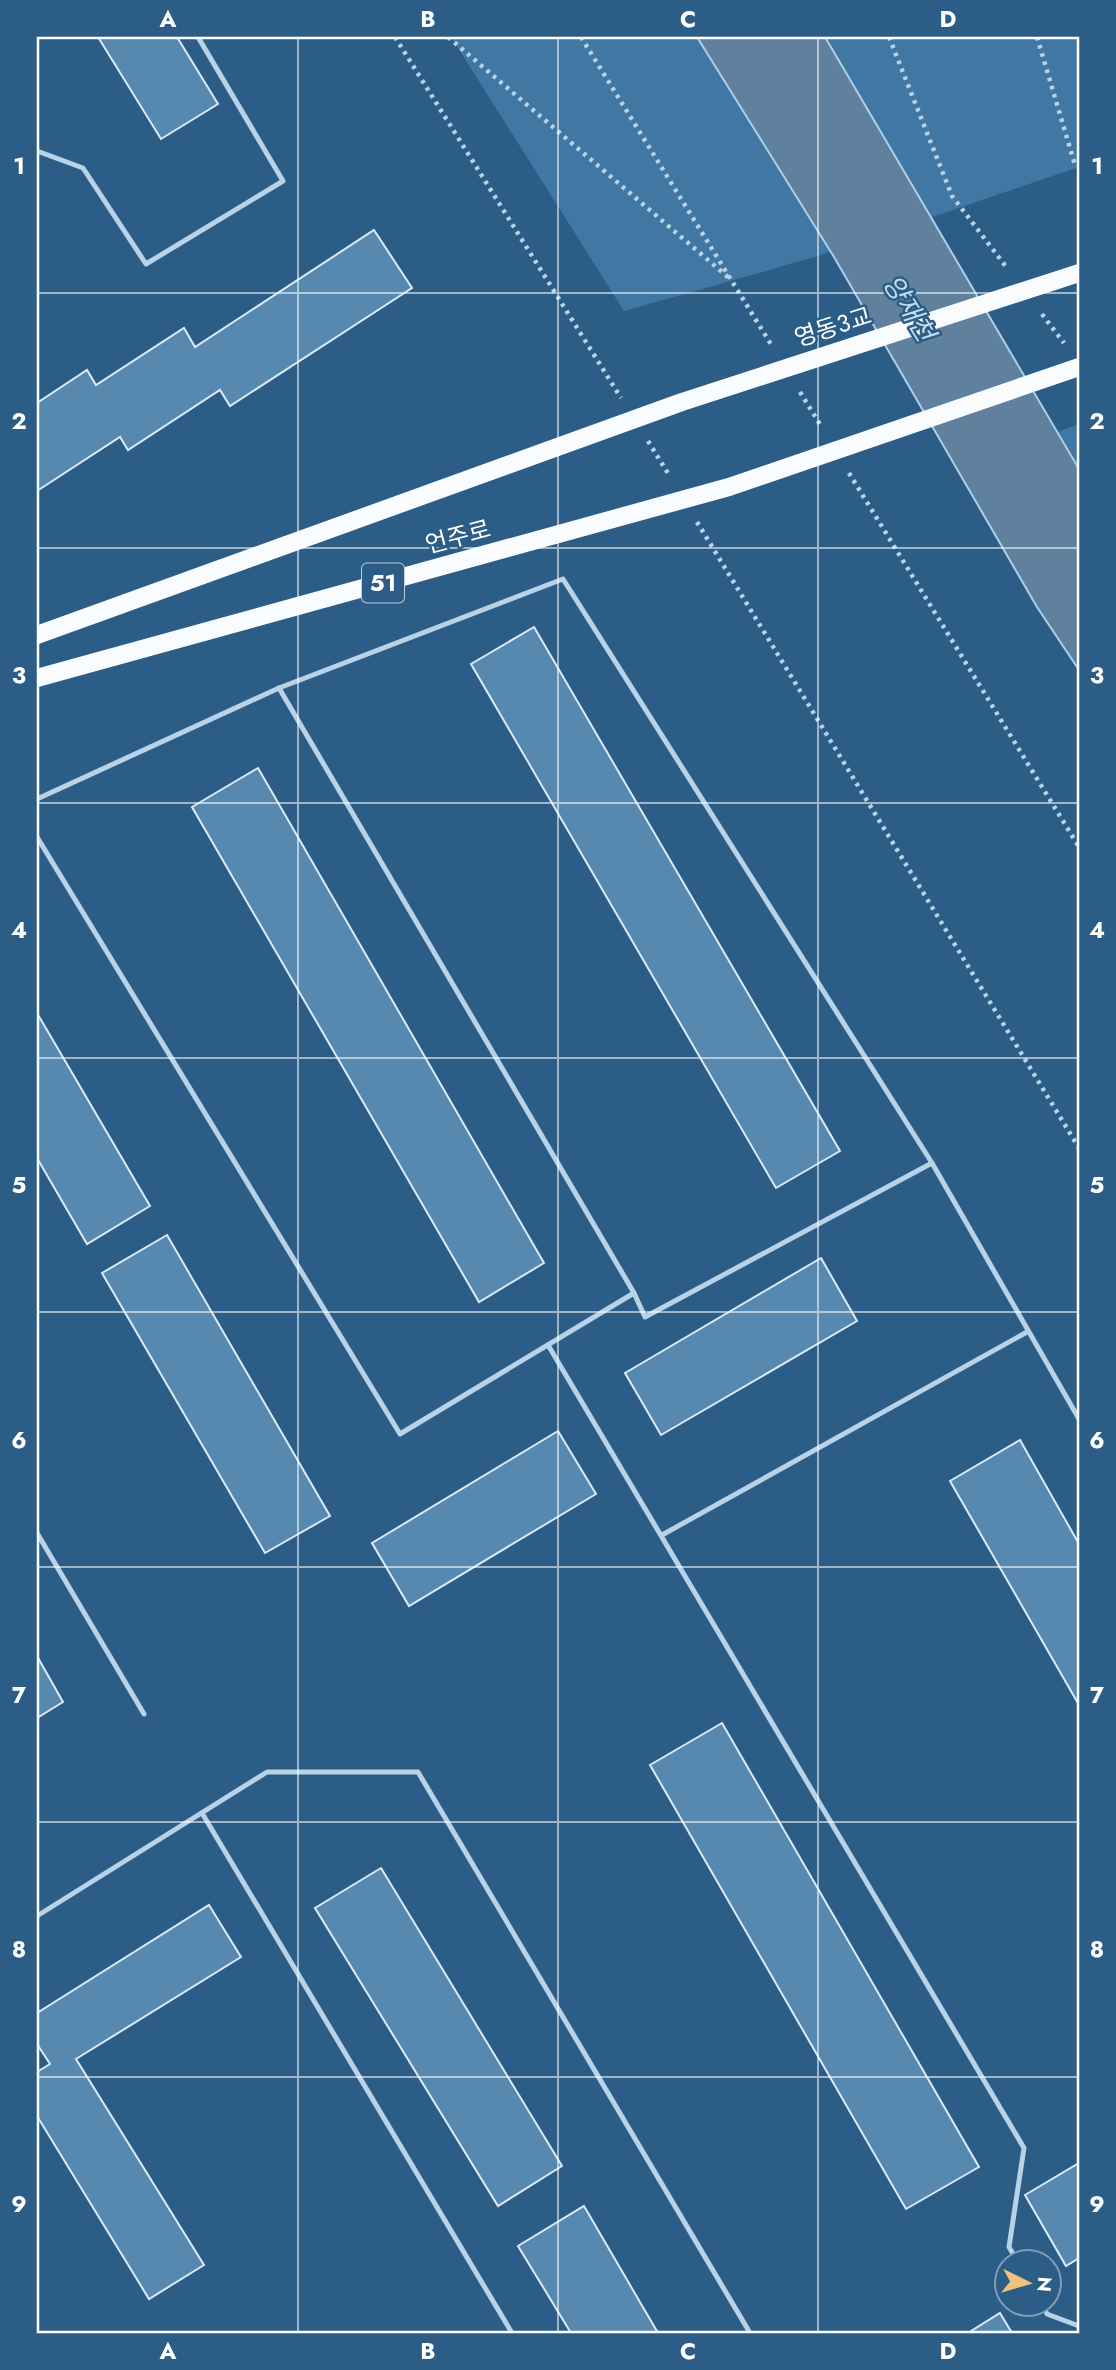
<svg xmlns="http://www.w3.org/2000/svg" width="1116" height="2370" font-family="Jost,'Noto Sans KR',sans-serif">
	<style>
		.green { fill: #4177a3 }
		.water { fill: #60819d; stroke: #adcfe7; stroke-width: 2 }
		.building { fill: #5789b0; stroke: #dbeaf6; stroke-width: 2 }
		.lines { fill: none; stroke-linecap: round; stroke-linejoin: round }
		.path { stroke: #b8d3e7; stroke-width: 4.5; stroke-dasharray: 3.5 5; stroke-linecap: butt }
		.service { stroke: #b8d3e7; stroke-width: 5 }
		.primary { stroke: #f9fcfe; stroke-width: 18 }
		.grid { fill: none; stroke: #fff; stroke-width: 2; stroke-opacity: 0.55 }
		.labels { text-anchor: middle; stroke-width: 5; stroke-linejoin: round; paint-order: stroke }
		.shield { fill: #2b5d87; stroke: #bfcedb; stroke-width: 2 }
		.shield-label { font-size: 23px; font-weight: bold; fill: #fff }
		.street-label { font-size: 24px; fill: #fff; stroke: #2b5d87 }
		.water-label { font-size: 26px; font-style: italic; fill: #c3dcef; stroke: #2b5d87 }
		.neatline { fill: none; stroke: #fff; stroke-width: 2.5 }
		.grid-label { font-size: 23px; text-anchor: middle; font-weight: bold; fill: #fff }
	</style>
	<rect width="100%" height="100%" fill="#2b5d87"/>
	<g class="green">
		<path d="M451 37H1079V167L815 257 624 311Z"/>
		<path d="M1079 424V467L1058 432Z"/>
	</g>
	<path class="water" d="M697 37H825L1079 469V670L1037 607 834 257Z"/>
	<g class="building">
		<path d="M98 37H177L218 104 161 139Z"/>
		<path d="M374 230 412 288 230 406 220 390 128 450 120 437 37 491V403L87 370 96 385 184 328 195 347Z"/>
		<path d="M534 627 840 1151 776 1188 471 664Z"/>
		<path d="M258 768 544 1263 479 1302 192 807Z"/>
		<path d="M37 1013 150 1206 87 1244 37 1158Z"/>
		<path d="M167 1235 330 1516 265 1553 102 1273Z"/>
		<path d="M821 1258 857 1321 661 1435 625 1373Z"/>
		<path d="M558 1431 596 1494 409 1606 372 1543Z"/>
		<path d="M1020 1440 1079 1544V1705L950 1481Z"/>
		<path d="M37 1656 63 1702 37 1718Z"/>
		<path d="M722 1723 979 2167 906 2209 650 1765Z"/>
		<path d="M381 1868 562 2166 498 2206 315 1908Z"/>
		<path d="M209 1905 241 1957 76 2059 204 2265 149 2299 37 2116V2072L50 2064 37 2044V2013Z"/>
		<path d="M1079 2163V2258L1066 2266 1025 2195Z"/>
		<path d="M584 2206 658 2333H571L518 2246Z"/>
		<path d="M1000 2313 1012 2333H968Z"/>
	</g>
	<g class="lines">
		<g class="path">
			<path d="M395 37 621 398"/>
			<path d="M448 37 729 278"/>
			<path d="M581 37 772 346"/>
			<path d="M889 37 952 196 1007 268"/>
			<path d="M1037 37 1075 165"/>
			<path d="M1042 314 1064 343"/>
			<path d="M800 392 821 426"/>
			<path d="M648 441 669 475"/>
			<path d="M849 473 1079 847"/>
			<path d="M697 522 1079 1148"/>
		</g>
		<g class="service">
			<path d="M37 151 83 168 146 264 283 181 198 37"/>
			<path d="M279 688 634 1293 645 1317 932 1163"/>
			<path d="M37 799 279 688 563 579 932 1163 1079 1419"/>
			<path d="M37 837 400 1434 634 1293"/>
			<path d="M548 1345 1024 2148 1009 2247 1018 2262"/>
			<path d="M37 1533 144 1714"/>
			<path d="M662 1535 1027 1332"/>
			<path d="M202 1813 512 2333"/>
			<path d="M37 1916 267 1772H418L750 2333"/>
			<path d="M1042 2304 1047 2314 1079 2326"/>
		</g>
		<g class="primary">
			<path d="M37 635 682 402 1079 273"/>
			<path d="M37 678 729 487 1079 367"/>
		</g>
	</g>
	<path class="grid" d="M298 37V2333M558 37V2333M818 37V2333M37 293H1079M37 548H1079M37 803H1079M37 1058H1079M37 1312H1079M37 1567H1079M37 1822H1079M37 2077H1079"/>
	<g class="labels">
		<rect class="shield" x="362" y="563.5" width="42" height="39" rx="5"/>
		<g class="shield-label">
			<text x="383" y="591">51</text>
		</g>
		<g class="street-label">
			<text transform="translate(833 327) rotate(-18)" y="8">영동3교</text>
			<text transform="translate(458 537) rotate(-15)" y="8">언주로</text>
		</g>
		<g class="water-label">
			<text transform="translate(909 308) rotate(58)" y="9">양재천</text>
		</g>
	</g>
	<rect width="1116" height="2370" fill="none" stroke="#2b5d87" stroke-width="77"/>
	<g transform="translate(1028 2283) rotate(95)"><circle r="33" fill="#2b5d87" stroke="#809eb7" stroke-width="2"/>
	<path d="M0-5L12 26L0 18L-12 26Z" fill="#edc180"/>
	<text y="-10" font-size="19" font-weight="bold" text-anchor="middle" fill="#ffffff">N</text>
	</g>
	<rect x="38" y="38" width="1040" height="2294" class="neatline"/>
	<g class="grid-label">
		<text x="168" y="27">A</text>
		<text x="428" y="27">B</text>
		<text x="688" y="27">C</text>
		<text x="948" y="27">D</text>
		<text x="19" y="174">1</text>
		<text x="1097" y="174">1</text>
		<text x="19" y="429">2</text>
		<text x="1097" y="429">2</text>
		<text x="19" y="683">3</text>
		<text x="1097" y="683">3</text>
		<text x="19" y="938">4</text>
		<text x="1097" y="938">4</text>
		<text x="19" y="1193">5</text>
		<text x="1097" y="1193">5</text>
		<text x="19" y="1448">6</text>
		<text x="1097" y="1448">6</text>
		<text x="19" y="1703">7</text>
		<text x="1097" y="1703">7</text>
		<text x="19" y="1957">8</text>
		<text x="1097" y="1957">8</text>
		<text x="19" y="2212">9</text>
		<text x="1097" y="2212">9</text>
		<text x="168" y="2359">A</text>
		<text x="428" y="2359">B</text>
		<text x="688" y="2359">C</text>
		<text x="948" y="2359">D</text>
	</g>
</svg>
